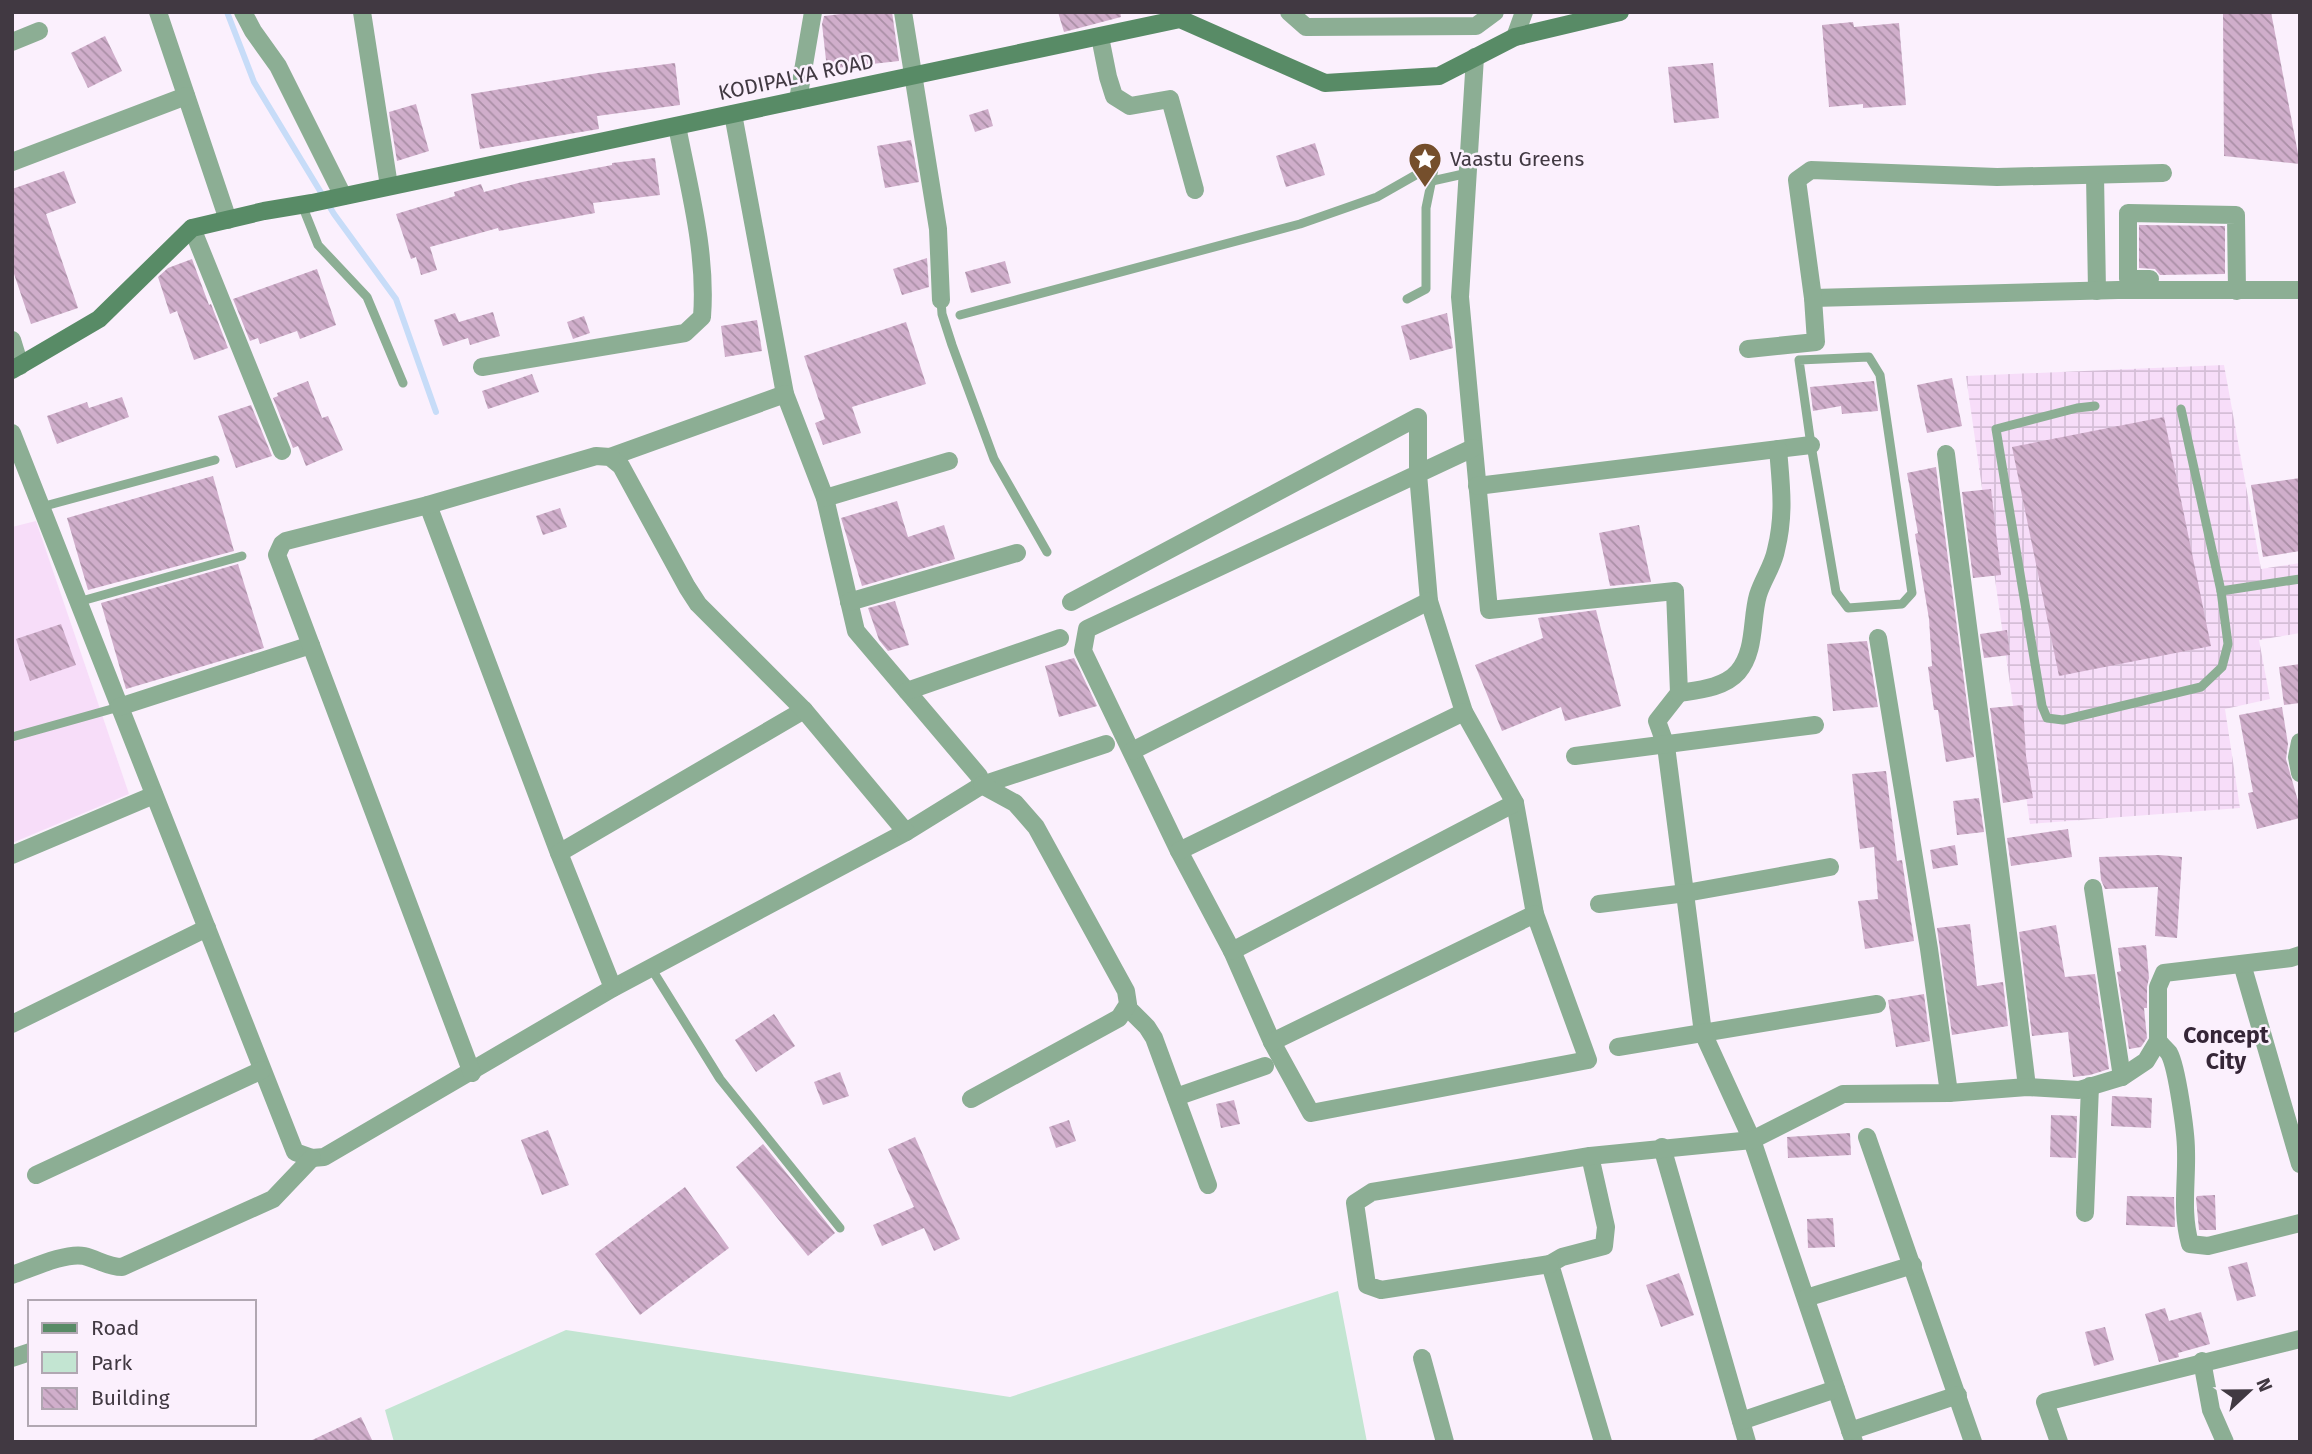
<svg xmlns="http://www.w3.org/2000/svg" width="2312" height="1454" font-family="'Fira Sans',sans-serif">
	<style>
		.industrial { fill: url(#industrial-grid) }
		.built { fill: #f7ddf9 }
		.green { fill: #c3e5d2 }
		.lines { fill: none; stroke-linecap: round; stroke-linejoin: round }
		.stream { stroke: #c7dcf8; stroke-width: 6 }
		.building { fill: url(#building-back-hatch) }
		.lane { stroke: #8cae94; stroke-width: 9 }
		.street { stroke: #8cae94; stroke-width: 18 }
		.secondary { stroke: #588b66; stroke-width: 18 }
		.labels { text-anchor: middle; stroke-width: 5; stroke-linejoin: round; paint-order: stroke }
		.street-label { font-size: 21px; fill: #413942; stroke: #fbf0fd }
		.poi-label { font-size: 21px; fill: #413942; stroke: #fbf0fd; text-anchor: start }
		.neighbourhood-label { font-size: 23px; font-weight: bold; fill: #352637; stroke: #fbf0fd }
	</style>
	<defs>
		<pattern id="industrial-grid" width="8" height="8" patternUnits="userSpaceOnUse" patternTransform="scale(1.75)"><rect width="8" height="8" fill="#f7ddf9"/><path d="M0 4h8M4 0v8" fill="none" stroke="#d5bed7"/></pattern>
		<pattern id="building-back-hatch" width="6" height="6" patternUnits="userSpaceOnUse" patternTransform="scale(1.75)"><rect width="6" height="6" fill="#d0aecb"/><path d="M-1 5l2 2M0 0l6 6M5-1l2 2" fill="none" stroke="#aa8fa6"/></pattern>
	</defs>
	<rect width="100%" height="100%" fill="#fbf0fd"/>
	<path class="industrial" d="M2224 365 2261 569 2300 563V633L2259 640 2270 699 2225 709 2240 808 2030 824 1966 376Z"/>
	<path class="built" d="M36 521 129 794 12 843V527Z"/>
	<path class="green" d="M1338 1291 1367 1442H394L385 1410 566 1330 1010 1397Z"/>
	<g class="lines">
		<path class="stream" d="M227 12 254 82 334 214 396 299 436 412"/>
	</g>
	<g class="building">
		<path d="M858 12H892L899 61 827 69 822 24 824 16Z"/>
		<path d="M1058 12H1120L1121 17 1064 32Z"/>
		<path d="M2238 12H2271L2300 164 2224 156 2223 14Z"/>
		<path d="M1853 22 1854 27 1899 23 1906 105 1863 108V104L1829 107 1822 25Z"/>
		<path d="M105 36 122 71 88 88 71 53Z"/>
		<path d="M675 63 680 105 597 116 599 129 480 149 471 94 598 73Z"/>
		<path d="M1713 63 1719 118 1674 123 1668 67Z"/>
		<path d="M416 104 429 151 397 161 389 112Z"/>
		<path d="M988 109 993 126 975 132 969 115Z"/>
		<path d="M911 140 919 182 885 188 877 146Z"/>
		<path d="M1315 143 1325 175 1286 187 1276 156Z"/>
		<path d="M655 158 660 195 593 203 595 213 499 231 498 228 430 247 437 270 421 275 416 257 411 259 396 214 455 196 454 192 481 184 484 192 522 182 612 165V163Z"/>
		<path d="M64 171 76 203 46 214 78 308 31 324 12 268V189Z"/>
		<path d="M2139 225 2225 226V274L2160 275 2155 269 2139 268Z"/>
		<path d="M927 258 929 287 902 295 893 269Z"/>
		<path d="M192 259 209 305 211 304 228 348 194 360 177 311 170 314 158 277 168 268Z"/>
		<path d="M1005 261 1011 283 971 293 965 272Z"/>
		<path d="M317 269 336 325 300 339 297 331 260 344 258 338 250 341 233 299Z"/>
		<path d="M493 312 500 336 470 345 468 338 443 346 434 320 455 313 459 322Z"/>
		<path d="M1447 313 1453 348 1410 360 1401 326Z"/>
		<path d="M584 316 590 333 573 339 567 322Z"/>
		<path d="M757 320 762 351 725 357 721 326Z"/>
		<path d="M906 322 926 384 852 407 861 433 823 445 815 423 825 419 804 356Z"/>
		<path d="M532 374 539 392 488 409 482 391Z"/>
		<path d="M1952 378 1962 426 1927 433 1917 385Z"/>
		<path d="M308 381 322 418 328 416 343 450 306 466 298 446 293 448 273 398 278 396 277 393Z"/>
		<path d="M1874 381 1878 411 1842 414 1841 406 1813 411 1810 387Z"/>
		<path d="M122 397 129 417 57 444 47 416 87 402 89 408Z"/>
		<path d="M251 405 272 456 236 468 218 416Z"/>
		<path d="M2164 417 2211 646 2059 676 2012 447Z"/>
		<path d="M1936 467 1974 757 1946 762 1938 710H1934L1928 667 1932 666 1929 619 1915 534 1918 533 1907 473Z"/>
		<path d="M213 476 234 551 88 590 67 518Z"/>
		<path d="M2300 478V551L2263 557 2251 485Z"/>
		<path d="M1991 489 2001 575 1973 578 1962 492Z"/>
		<path d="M897 501 908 537 944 525 955 559 862 586 841 518Z"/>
		<path d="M560 508 567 527 543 535 536 516Z"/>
		<path d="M1639 525 1651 582 1610 586 1599 533Z"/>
		<path d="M238 564 264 648 126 689 101 603Z"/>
		<path d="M895 601 909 645 888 651 879 640 868 608Z"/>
		<path d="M1596 610 1621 706 1565 721 1561 707 1502 731 1475 665 1543 638 1538 618Z"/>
		<path d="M61 624 76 665 30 681 16 639Z"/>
		<path d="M2007 630 2010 655 1984 658 1980 634Z"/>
		<path d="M1867 641 1878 707 1833 711 1827 644Z"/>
		<path d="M1074 658 1097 706 1059 717 1045 666Z"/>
		<path d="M2300 664V703L2284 705 2279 667Z"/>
		<path d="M2023 705 2026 756 2033 798 2003 803 1990 708Z"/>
		<path d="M2282 707 2288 744 2286 759 2300 808V818L2257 829 2248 793 2253 792 2239 715Z"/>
		<path d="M1886 771 1897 861 1902 860 1914 941 1865 949 1858 901 1878 899 1874 847 1860 849 1852 774Z"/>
		<path d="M1979 798 1984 832 1957 835 1953 801Z"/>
		<path d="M2068 829 2072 857 2011 866 2007 838Z"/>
		<path d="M1955 845 1958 865 1933 869 1930 850Z"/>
		<path d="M2159 855 2182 857 2177 938 2155 936 2158 887 2105 889 2101 880 2099 857Z"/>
		<path d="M1970 924 1977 986 2003 982 2008 1026 1952 1035 1937 928Z"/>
		<path d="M2056 925 2065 977 2095 974 2109 1069 2090 1075 2073 1077 2068 1032 2032 1036 2019 932Z"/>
		<path d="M2146 945 2149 978 2147 987V1008H2144L2147 1038 2141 1047 2129 1049 2117 972 2121 971 2118 948Z"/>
		<path d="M1924 994 1930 1041 1896 1047 1888 1000Z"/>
		<path d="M774 1014 795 1046 756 1072 735 1040Z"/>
		<path d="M840 1072 849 1096 823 1105 814 1082Z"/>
		<path d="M2112 1096 2152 1098 2151 1128 2111 1126Z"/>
		<path d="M1234 1100 1240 1124 1221 1128 1216 1104Z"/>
		<path d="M2051 1115 2077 1116 2076 1158 2050 1157Z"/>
		<path d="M1069 1120 1076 1141 1056 1148 1049 1127Z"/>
		<path d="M548 1130 569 1185 542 1195 521 1140Z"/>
		<path d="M1850 1133 1851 1155 1788 1158 1787 1137Z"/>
		<path d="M915 1137 960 1239 934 1251 924 1228 882 1246 873 1225 914 1207 888 1149Z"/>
		<path d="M763 1144 835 1233 808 1256 736 1167Z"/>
		<path d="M685 1187 729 1248 640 1315 595 1254Z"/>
		<path d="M2215 1195 2216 1230H2199L2196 1198 2197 1196Z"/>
		<path d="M2127 1196 2174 1197 2175 1227 2126 1225Z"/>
		<path d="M1833 1218 1835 1247 1808 1248 1807 1219Z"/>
		<path d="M2247 1262 2256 1296 2237 1301 2228 1267Z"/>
		<path d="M1679 1273 1694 1315 1661 1327 1646 1285Z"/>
		<path d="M2165 1308 2169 1321 2201 1312 2210 1344 2178 1353 2179 1357 2159 1362 2145 1314Z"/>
		<path d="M2105 1327 2114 1360 2094 1366 2085 1332Z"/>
		<path d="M361 1417 373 1442H308Z"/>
	</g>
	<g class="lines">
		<g class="lane">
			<path d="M1432 181 1468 173"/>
			<path d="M302 205 318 245 367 297 403 383"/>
			<path d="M941 300 942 314 952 345 994 459 1047 552"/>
			<path d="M960 315 1300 224 1377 197 1435 164 1426 208V289L1407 299"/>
			<path d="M1869 357 1880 375 1912 593 1902 604 1848 608 1836 592 1811 445 1799 360Z"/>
			<path d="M2095 406 2077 408 1996 429 2042 706 2047 718 2063 720 2201 687 2222 667 2228 644 2221 591 2181 409"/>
			<path d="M41 507 215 460"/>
			<path d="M2221 591 2300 579"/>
			<path d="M78 602 242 556"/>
			<path d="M12 737 119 707"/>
			<path d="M651 968 720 1079 840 1228"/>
		</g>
		<g class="street">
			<path d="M158 12 228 220"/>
			<path d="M243 12 253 31 278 66 343 196"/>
			<path d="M362 12 389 186"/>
			<path d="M903 12 938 229 941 300"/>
			<path d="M1289 12 1306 27 1476 26 1495 12"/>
			<path d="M1100 37 1108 77 1114 96 1130 106 1170 99 1195 190"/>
			<path d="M1515 37 1524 12"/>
			<path d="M12 42 39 31"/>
			<path d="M1475 57 1460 297 1489 610 1675 591 1679 693 1657 721 1666 746 1703 1033 1752 1140 1854 1442"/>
			<path d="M798 100 813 12"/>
			<path d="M12 162 186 96"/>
			<path d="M2095 175 2097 291"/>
			<path d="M192 228 282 451"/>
			<path d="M2150 279H2128V213L2236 215 2237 291"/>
			<path d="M1813 298 2118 290H2300"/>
			<path d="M12 340 20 366"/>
			<path d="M1748 349 1816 342 1813 298 1797 180 1811 170 1997 177 2163 173"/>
			<path d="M482 367 685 333 702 317C707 253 689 188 677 126"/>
			<path d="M12 433 295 1152 312 1158 324 1157 613 988 906 832 982 785 979 776 856 631 825 498 785 394 733 114"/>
			<path d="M1946 454C1972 665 2002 875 2027 1087"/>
			<path d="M610 457 785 394"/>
			<path d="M1477 486 1811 445"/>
			<path d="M825 498 949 461"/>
			<path d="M428 505 559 853 613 988"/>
			<path d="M849 602 1017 553"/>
			<path d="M1071 602 1418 417V474L1429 601 1464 712 1515 803 1535 914 1588 1060 1311 1113 1272 1042 1232 951 1179 851 1083 651 1087 629 1473 448"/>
			<path d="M1878 638 1929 949 1949 1093"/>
			<path d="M907 691 1060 638"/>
			<path d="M1679 693C1698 690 1724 688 1738 672 1756 651 1751 619 1758 595 1763 579 1773 566 1776 550 1785 514 1781 485 1778 449"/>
			<path d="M119 707 311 645"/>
			<path d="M2300 742 2297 757 2300 773"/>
			<path d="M1132 751 1429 601"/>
			<path d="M1575 756 1815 725"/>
			<path d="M982 785 1106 744"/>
			<path d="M1179 851 1464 712"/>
			<path d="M559 853 804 710"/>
			<path d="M12 855 154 795"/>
			<path d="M2093 888 2122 1077"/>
			<path d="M1599 904 1686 893 1830 867"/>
			<path d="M1232 951 1515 803"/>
			<path d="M2242 964 2300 1164"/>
			<path d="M1127 1007 1147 1027 1154 1038 1208 1185"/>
			<path d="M12 1024 207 928"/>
			<path d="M2158 1041C2161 1045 2166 1049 2169 1053 2177 1067 2186 1133 2186 1151 2187 1184 2181 1211 2190 1244L2208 1246 2300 1223"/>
			<path d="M1272 1042 1535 914"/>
			<path d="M1618 1047 1877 1004"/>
			<path d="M472 1073 277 555 282 544 286 541 428 505 596 456 610 457 621 466 687 587 698 604 804 710 906 832"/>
			<path d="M1176 1097 1265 1066"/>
			<path d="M971 1099 1119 1018 1128 1004 1126 991 1036 827 1015 803 982 785"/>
			<path d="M1867 1137 1973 1442"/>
			<path d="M1662 1147 1747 1442"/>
			<path d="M1590 1156 1606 1227 1604 1246 1562 1257 1550 1264 1603 1442"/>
			<path d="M36 1175 262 1070"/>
			<path d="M2085 1213 2090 1086"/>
			<path d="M1550 1264 1381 1290 1367 1285 1355 1203 1372 1192 1590 1156 1752 1140 1843 1094 1949 1093 2027 1087 2079 1090 2122 1077 2146 1061 2158 1041V987L2164 973 2291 958 2300 955"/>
			<path d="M12 1275C30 1269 66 1252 84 1256 97 1259 108 1267 122 1267L273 1199 312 1158"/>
			<path d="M1806 1298 1913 1265"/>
			<path d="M12 1358 30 1352"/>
			<path d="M1422 1358 1445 1442"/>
			<path d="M2202 1361 2211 1410 2225 1442"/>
			<path d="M1741 1421 1836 1389"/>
			<path d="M1850 1431 1958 1395"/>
			<path d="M2059 1442 2045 1402 2300 1339"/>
		</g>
		<path class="secondary" d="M12 370 99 319 192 228 264 211 312 203 1180 19 1325 83 1439 76 1515 37 1620 12"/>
	</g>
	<defs>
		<symbol id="sight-pin" viewBox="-11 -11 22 30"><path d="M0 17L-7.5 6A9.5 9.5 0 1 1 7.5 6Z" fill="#754f2c" stroke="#fbf0fd"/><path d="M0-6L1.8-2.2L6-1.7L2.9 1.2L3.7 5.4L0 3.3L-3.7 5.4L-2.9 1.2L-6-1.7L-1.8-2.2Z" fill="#fff"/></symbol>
	</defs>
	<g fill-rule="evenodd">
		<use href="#sight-pin" x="1406" y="140" width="38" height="52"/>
	</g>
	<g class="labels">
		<g class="street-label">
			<text transform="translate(796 77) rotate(-12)" y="7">KODIPALYA ROAD</text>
		</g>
		<g class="poi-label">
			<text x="1450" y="166">Vaastu Greens</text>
		</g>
		<g class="neighbourhood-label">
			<text x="2226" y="1043">Concept<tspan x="2226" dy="26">City</tspan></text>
		</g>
	</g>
	<rect width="2312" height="1454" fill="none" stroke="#413942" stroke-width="28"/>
	<rect x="28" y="1300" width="228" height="126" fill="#fbf0fd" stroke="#b1a7b2" stroke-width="2"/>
	<rect x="42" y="1323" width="35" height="10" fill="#588b66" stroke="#b1a7b2" stroke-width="2"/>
	<text x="91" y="1335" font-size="21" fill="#413942">Road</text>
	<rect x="42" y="1352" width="35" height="21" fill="#c3e5d2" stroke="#b1a7b2" stroke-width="2"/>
	<text x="91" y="1370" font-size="21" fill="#413942">Park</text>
	<rect x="42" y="1388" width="35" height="21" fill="url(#building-back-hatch)" stroke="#b1a7b2" stroke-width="2"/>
	<text x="91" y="1405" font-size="21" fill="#413942">Building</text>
	<g transform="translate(2249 1391) rotate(68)" stroke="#fbf0fd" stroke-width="5" paint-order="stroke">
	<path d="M0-5L12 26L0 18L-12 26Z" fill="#413942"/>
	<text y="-10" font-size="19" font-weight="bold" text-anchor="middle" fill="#413942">N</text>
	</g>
</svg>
